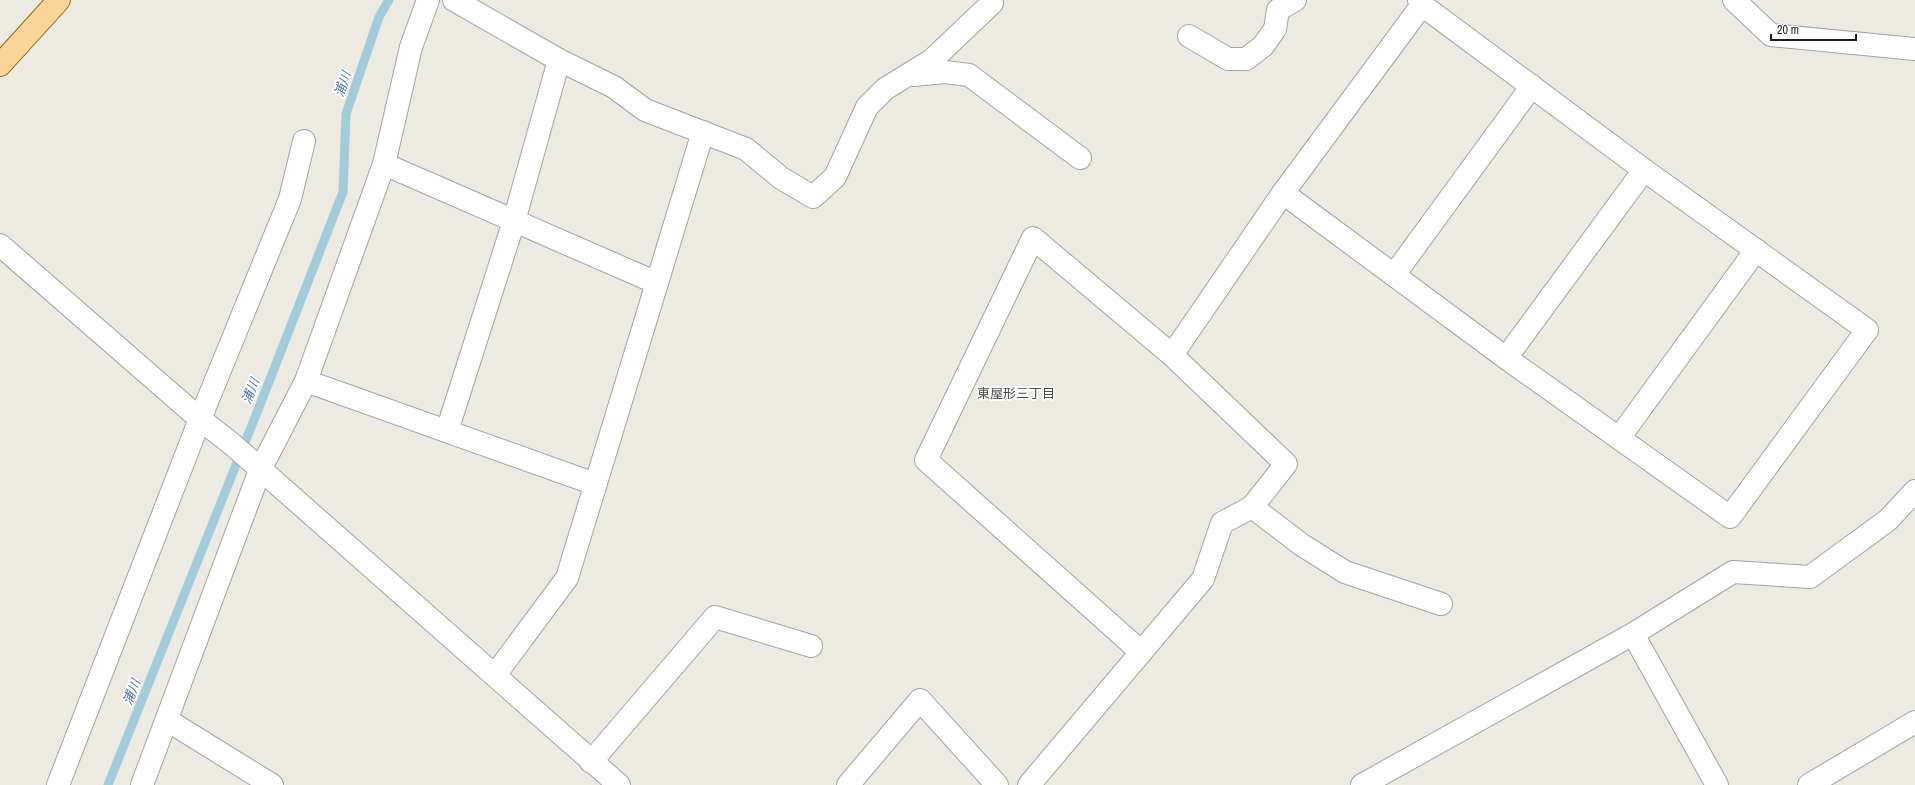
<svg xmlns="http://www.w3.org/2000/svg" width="1915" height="785" font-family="'Archivo Narrow','Noto Sans JP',sans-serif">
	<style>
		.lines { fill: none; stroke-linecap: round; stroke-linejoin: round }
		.stream { stroke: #a1ccdb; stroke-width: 9 }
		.minor-casing { stroke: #a3a3a3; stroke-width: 24 }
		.major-casing { stroke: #926702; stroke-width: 24 }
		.minor { stroke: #fff; stroke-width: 22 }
		.major { stroke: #fad499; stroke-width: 22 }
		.labels { text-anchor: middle; stroke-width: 3.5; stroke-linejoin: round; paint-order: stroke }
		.water-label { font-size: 13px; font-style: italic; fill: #4a77a9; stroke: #fff }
		.neighbourhood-label { font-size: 13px; fill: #4f4f4f; stroke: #fff }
	</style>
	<rect width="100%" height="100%" fill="#edeae1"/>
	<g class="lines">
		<path class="stream" d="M108 785 258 410 343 192 346 114 379 17 389 0"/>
		<defs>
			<g id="minor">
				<path d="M454 0 559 60 614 87 645 110 746 149 781 178 813 197 835 177 867 107 885 89 932 60 992 3"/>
				<path d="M1734 0 1771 35 1915 49"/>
				<path d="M1189 36 1228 59H1246L1263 46 1275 29 1278 10 1295 0"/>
				<path d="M913 75 945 72 969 75 1080 158"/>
				<path d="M384 164 657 283"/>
				<path d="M1283 193 1506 358 1730 517 1867 330 1644 170 1422 5 1419 0"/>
				<path d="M0 245 200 419 233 445 619 785"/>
				<path d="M1394 275 1532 86"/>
				<path d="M1172 355 1283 193 1422 5"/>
				<path d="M1506 358 1644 170"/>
				<path d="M306 381 595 484"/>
				<path d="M447 431 514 221 559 60"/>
				<path d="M1619 438 1756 250"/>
				<path d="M1252 507 1302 545 1345 572 1441 604"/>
				<path d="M1633 634 1717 785"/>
				<path d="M495 675 567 578 703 132"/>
				<path d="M167 720 272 785"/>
				<path d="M591 762 715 617 811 646"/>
				<path d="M58 785 200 419 290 199 304 141"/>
				<path d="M142 785 260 470 306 381 384 164 411 47 428 0"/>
				<path d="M848 785 920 700 997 785"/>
				<path d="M1029 785 1203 579 1222 523 1252 507 1286 464 1172 355 1033 238 926 460 1140 651"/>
				<path d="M1362 785 1633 634 1733 572 1810 577 1888 520 1915 491"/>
				<path d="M1809 785 1915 722"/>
			</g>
			<path id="major" d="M0 65 59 0"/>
		</defs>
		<use href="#minor" class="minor-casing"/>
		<use href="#major" class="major-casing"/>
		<use href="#minor" class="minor"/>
		<use href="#major" class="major"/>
	</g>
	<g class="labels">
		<g class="water-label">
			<text transform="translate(342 84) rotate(-71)" y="5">浦川</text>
			<text transform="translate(250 391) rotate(-68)" y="5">浦川</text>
			<text transform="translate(131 692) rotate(-68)" y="5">浦川</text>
		</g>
		<g class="neighbourhood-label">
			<text x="1016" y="398">東屋形三丁目</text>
		</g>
	</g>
	<path d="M1771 34v6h85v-6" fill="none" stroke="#1c1c1c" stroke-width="2"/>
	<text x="1777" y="34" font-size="12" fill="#1c1c1c" stroke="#ffffff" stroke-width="3" paint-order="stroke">20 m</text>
</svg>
